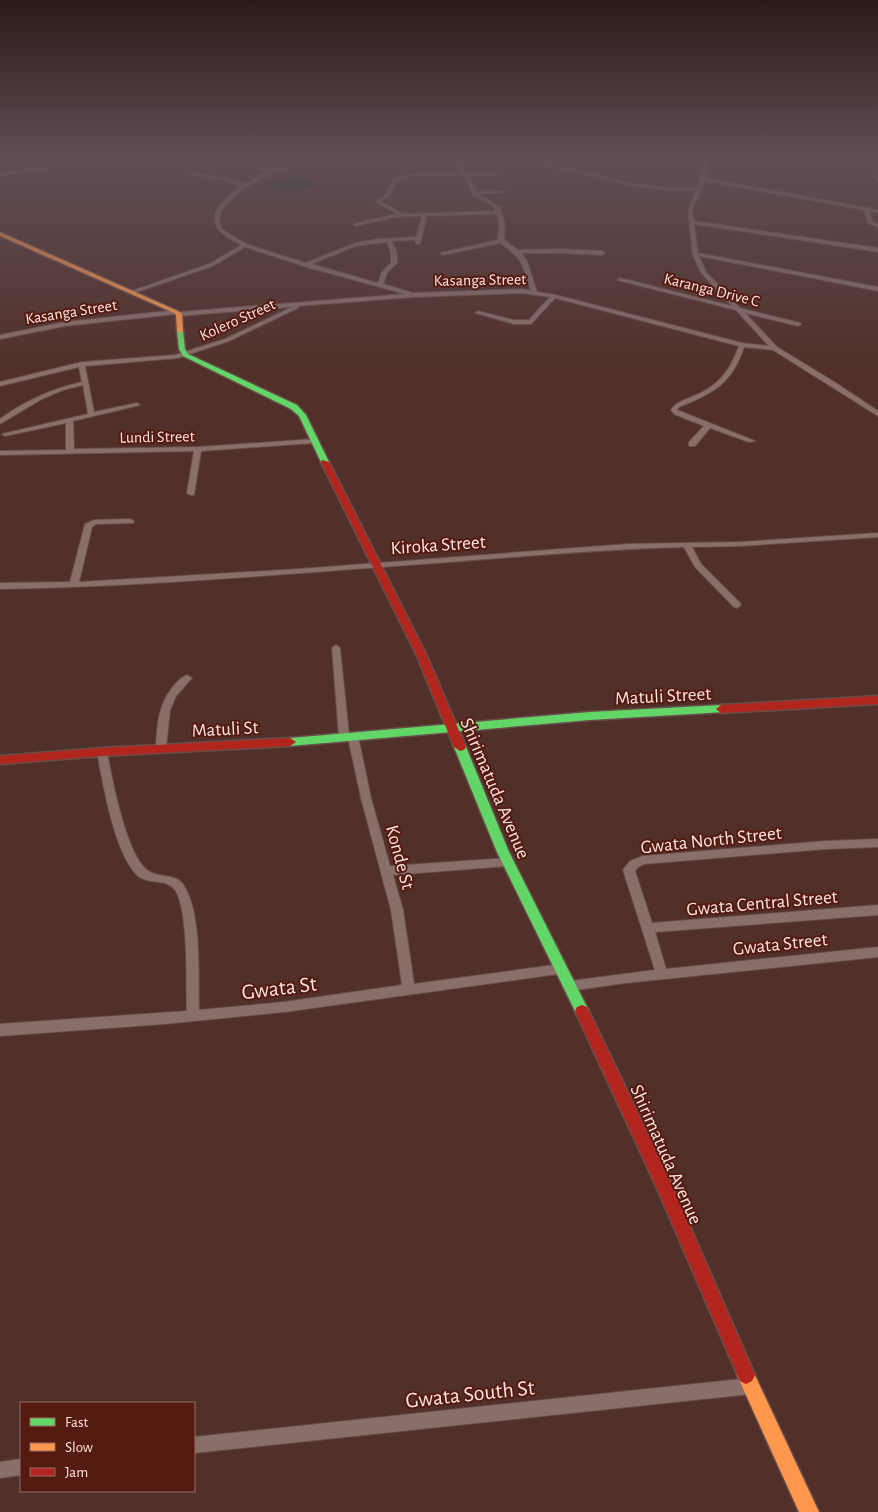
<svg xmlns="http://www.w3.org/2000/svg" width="878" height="1512" font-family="'Alegreya Sans',sans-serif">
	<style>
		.water { fill: #073217 }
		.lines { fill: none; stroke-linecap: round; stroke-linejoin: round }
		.street-casing { stroke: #684d4a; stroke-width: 2 }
		.fast-casing { stroke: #684d4a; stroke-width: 3 }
		.slow-casing { stroke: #684d4a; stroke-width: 3 }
		.jam-casing { stroke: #684d4a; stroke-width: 3 }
		.street { fill: #896f6a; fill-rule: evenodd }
		.fast { fill: #63d668; fill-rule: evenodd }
		.slow { fill: #ff974d; fill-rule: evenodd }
		.jam { fill: #b3261e; fill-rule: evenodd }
		.labels { text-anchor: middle; stroke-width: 4; stroke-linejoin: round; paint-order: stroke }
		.far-street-label { font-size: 16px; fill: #fce4df; stroke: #551a10 }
		.street-label { font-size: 19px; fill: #fce4df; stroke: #551a10 }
		.near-street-label { font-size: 22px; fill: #fce4df; stroke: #551a10 }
	</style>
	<rect width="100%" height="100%" fill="#51302a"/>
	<path class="water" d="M296 176 313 180 315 184C305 192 282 194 273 184L282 178Z"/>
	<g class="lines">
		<defs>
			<g id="street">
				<path d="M84 156H89L77 164 0 176V174L76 162Z"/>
				<path d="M317 156H323L278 171 244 188 226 204 221 212 219 220 222 229 246 244 306 263 355 243 377 239 416 237 422 216 395 217 356 226 353 224 396 214 376 202 386 194 393 179 408 174 462 173 458 167 337 162 339 161 456 165 450 156H454L459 162 498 164 516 161 568 168 633 184 669 188H697L704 166 703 156H707L708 166 706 178 878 210V212L869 211 872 221 878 224V228L868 223 864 210 705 181 692 210 694 221 878 248V252L694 224 698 253 878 287V291L699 256 706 272 740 308 800 323 801 324 798 326 745 313 777 347 836 383 878 411V416L773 350 744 347C732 384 713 393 679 407L677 410 755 441 749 442 710 428 695 446H689V442L704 426 674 414 671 410C676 402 685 400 694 396 718 386 730 371 739 346L555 298 531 324H514L475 313 478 311 514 320H529L550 297 522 293 414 297 298 306V308L229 341 178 358 85 366 94 412 137 403 140 405 73 421 74 449 198 447 314 439 318 441 314 443 201 451 194 495H191L187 493 194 451 0 455V451L66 450V423L5 436 2 434 88 414 83 385 63 390 42 399 0 424V419C25 401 51 389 82 382L79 367 0 386V382L82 362 175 355 225 339 292 307 179 316 176 314 65 326 0 339V335L65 322 176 310 179 312 405 294 303 266 245 247 213 266 134 293 129 292 209 264 240 246V244C200 225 212 208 241 186L223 180 187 174V172L224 178 245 184 268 171 233 160H220V158H233L272 170ZM516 163 568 170 633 186 669 190H696L688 210 693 256 702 274 732 306 620 278 617 280 736 310 769 346 742 343 556 295 537 292 527 261 521 253H562L602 255 605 253 602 251 562 249 518 250 504 240 505 224 500 207 478 194 507 192 505 191 477 192 469 176 501 174 499 173 467 174 461 165 498 166ZM464 175 474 196 492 205 496 211 403 214 381 202 390 196 397 181 409 176ZM497 214 499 224 498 240 440 253 443 255 500 243C523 259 523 265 531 291L522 289 413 293 383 284 387 273 397 263V253L392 241 415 240 416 244H420L427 216ZM387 242 391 253V263L382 272 378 283 311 264 356 246Z"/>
				<path d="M556 156 562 157 559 161 545 164 543 163 557 157Z"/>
				<path d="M768 156 878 161V163L797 160Z"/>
				<path d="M0 158 7 160V161L5 162 0 161Z"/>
				<path d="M874 174 878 178V183L872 175Z"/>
				<path d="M130 519 134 521 133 523 96 524 92 527 79 582 299 569 628 544 740 542 878 533V537L740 546 692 547 701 564 740 603 741 605 737 608 734 607 695 567 684 547C606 549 528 556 450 562 300 573 150 586 0 589V583L70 582 85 524 94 520Z"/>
				<path d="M336 645 340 648 349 735 353 733 358 736 371 798 390 866 508 858 512 859 513 862 512 865 508 866 393 875 403 910 414 984 561 964 565 965 567 969 565 973 284 1012 164 1024 0 1036V1024L187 1011C186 984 189 911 175 890 167 878 147 885 137 875 114 852 103 784 97 752L102 748 107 752C112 779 126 854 147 870 158 879 176 872 184 886 202 914 198 977 199 1010L284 1002 402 985 391 910 361 798 348 738 344 740 339 737 332 648Z"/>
				<path d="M187 675 192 678 176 696 170 710 166 748 165 750H157L156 748C157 726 158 706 172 688 176 683 181 677 187 675Z"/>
				<path d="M878 839V847L826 849 644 864 638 867 635 871 652 923 878 905V915L655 932 666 969 878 947V957L625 983 570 991 566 990 564 986 566 982 570 981 655 970 623 870 630 861 643 856 826 841Z"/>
				<path d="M751 1378 757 1380 759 1386 757 1392 751 1394 194 1453V1437Z"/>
				<path d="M21 1459V1475L0 1478V1462Z"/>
			</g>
			<g id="fast">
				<path d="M180 329 183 331 185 349 188 354 297 405 306 415 329 462 328 464 321 462 299 416 291 409 183 356 179 349 177 331Z"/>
				<path d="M721 705 726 709 725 712 590 720 290 746 284 742 290 738 590 712Z"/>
				<path d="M460 743 466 747 509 852 589 1011 587 1015 582 1017 577 1015 497 852 454 747Z"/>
			</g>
			<g id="slow">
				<path d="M0 232 178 311 182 314 183 331 180 333 177 331 176 315 174 313 0 236Z"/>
				<path d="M746 1366 752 1369 819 1512H799L737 1375 740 1369Z"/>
			</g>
			<g id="jam">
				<path d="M322 460 329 462 427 656 466 747 464 750 460 751 454 747 417 656 321 462Z"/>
				<path d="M878 696V704L721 713 716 709 721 705Z"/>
				<path d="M290 738 296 742 290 746 102 756 0 764V756L102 748Z"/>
				<path d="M582 1005 587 1007 668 1176 755 1375 752 1381 746 1384 740 1381 656 1186 575 1011 577 1007Z"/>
			</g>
		</defs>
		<use href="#street" class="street-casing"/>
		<use href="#fast" class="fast-casing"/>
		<use href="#slow" class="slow-casing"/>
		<use href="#jam" class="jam-casing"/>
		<use href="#street" class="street"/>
		<use href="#fast" class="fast"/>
		<use href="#slow" class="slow"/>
		<use href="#jam" class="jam"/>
	</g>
	<linearGradient id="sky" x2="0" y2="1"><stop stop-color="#2d1a17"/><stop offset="0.43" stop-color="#5f4e55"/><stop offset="1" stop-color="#5f4e55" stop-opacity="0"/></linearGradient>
	<rect width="878" height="367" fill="url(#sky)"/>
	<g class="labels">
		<g class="far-street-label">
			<text transform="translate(480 279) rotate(-1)" y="6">Kasanga Street</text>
			<text transform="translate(712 289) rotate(14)" y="6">Karanga Drive C</text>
			<text transform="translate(71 311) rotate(-9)" y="6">Kasanga Street</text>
			<text transform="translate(237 319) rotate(-24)" y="6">Kolero Street</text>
			<text transform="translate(157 436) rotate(-1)" y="6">Lundi Street</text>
		</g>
		<g class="street-label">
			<text transform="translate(438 544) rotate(-4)" y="7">Kiroka Street</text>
			<text transform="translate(663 695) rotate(-3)" y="7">Matuli Street</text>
			<text transform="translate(225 728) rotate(-3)" y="7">Matuli St</text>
			<text transform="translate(496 788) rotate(67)" y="7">Shirimatuda Avenue</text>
			<text transform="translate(711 839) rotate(-6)" y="7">Gwata North Street</text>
			<text transform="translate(401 857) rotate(75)" y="7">Konde St</text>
			<text transform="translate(762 902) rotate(-5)" y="7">Gwata Central Street</text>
			<text transform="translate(780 943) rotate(-6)" y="7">Gwata Street</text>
			<text transform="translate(667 1154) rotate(66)" y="7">Shirimatuda Avenue</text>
		</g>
		<g class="near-street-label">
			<text transform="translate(279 987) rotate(-7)" y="8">Gwata St</text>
			<text transform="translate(470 1393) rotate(-6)" y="8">Gwata South St</text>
		</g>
	</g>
	<rect x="20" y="1402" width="175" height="90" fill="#551a10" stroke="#986b63"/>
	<rect x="30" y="1418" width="25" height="8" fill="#63d668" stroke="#986b63"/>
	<text x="65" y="1427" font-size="15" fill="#fce4df">Fast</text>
	<rect x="30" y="1443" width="25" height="8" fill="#ff974d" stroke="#986b63"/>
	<text x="65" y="1452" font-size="15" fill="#fce4df">Slow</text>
	<rect x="30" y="1468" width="25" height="8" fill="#b3261e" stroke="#986b63"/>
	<text x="65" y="1477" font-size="15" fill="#fce4df">Jam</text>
</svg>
